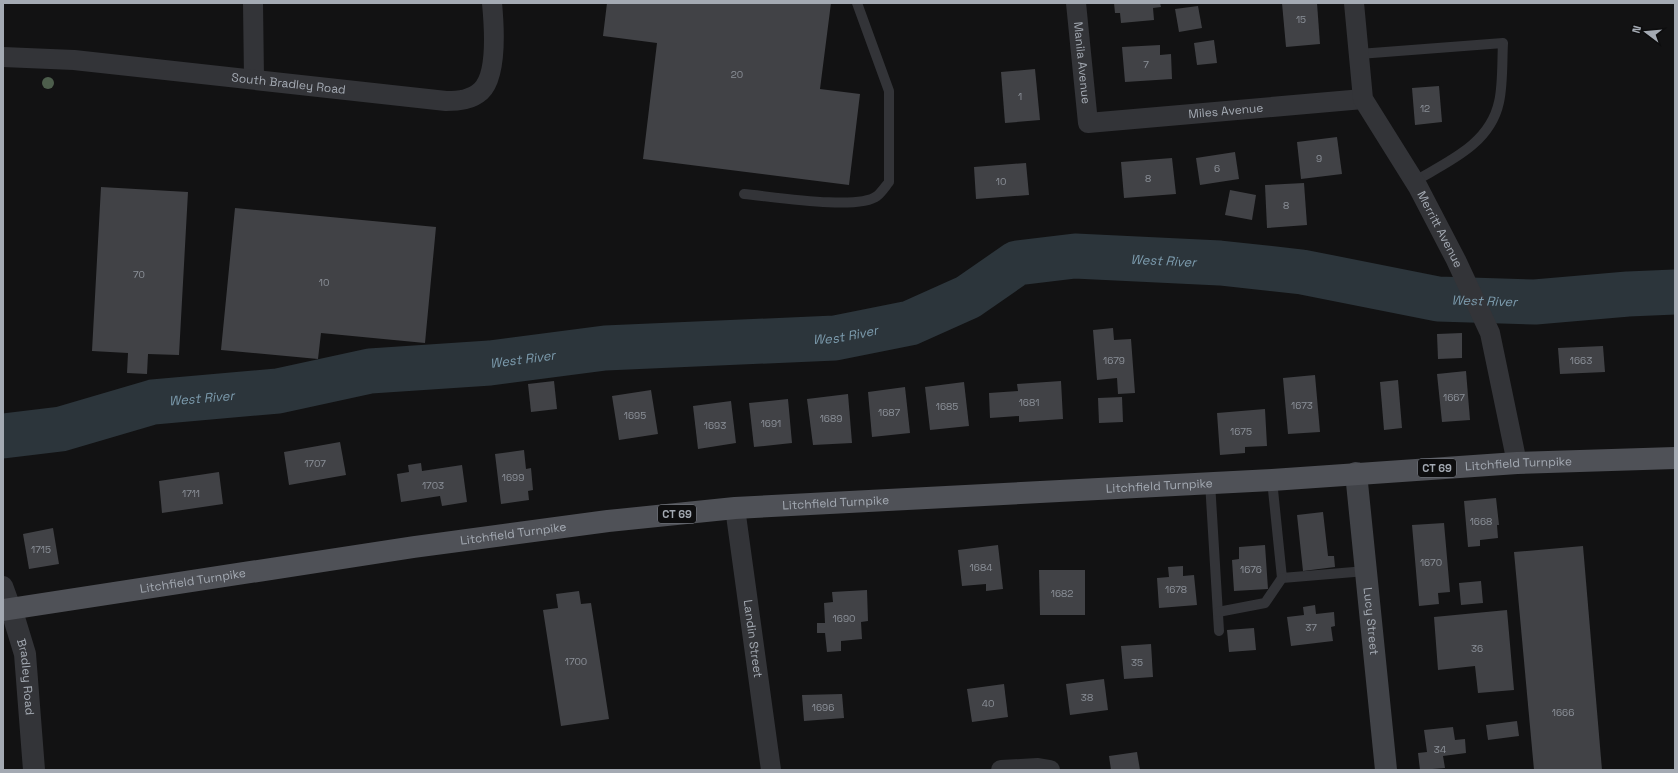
<svg xmlns="http://www.w3.org/2000/svg" width="1678" height="773" font-family="'Space Grotesk',sans-serif">
	<style>
		.lines { fill: none; stroke-linecap: round; stroke-linejoin: round }
		.river { stroke: #2c353b; stroke-width: 45 }
		.building { fill: #414246 }
		.service { stroke: #333438; stroke-width: 10 }
		.minor { stroke: #333438; stroke-width: 20 }
		.tertiary { stroke: #333438; stroke-width: 22 }
		.secondary { stroke: #414348; stroke-width: 22 }
		.primary { stroke: #4f5157; stroke-width: 22 }
		.tree { fill: #4d5e4c }
		.labels { text-anchor: middle; stroke-width: 3; stroke-linejoin: round; paint-order: stroke }
		.number-label { font-size: 10px; fill: #8b9098 }
		.shield { fill: #0d0d0e; stroke: #777b82; stroke-width: 1 }
		.shield-label { font-size: 11px; font-weight: bold; fill: #a4aab3 }
		.street-label { font-size: 12px; fill: #a4aab3; stroke: #0d0d0e }
		.water-label { font-size: 13px; font-style: italic; fill: #7c9bad; stroke: #0d0d0e }
	</style>
	<rect width="100%" height="100%" fill="#121213"/>
	<g class="lines">
		<path class="river" id="s1" d="M3 436 61 429 153 402 278 391 370 371 490 363 605 348 835 338 910 323 968 297 1017 263 1075 256 1220 263 1302 272 1438 299 1535 302 1628 294 1675 292"/>
	</g>
	<g class="building">
		<path d="M607 3H831L820 89 860 94 849 185 643 159 657 43 603 36Z"/>
		<path d="M1114 3H1160L1161 7 1153 8 1154 20 1121 23 1120 13H1115Z"/>
		<path d="M1282 3H1317L1320 44 1286 47Z"/>
		<path d="M1198 6 1202 28 1179 32 1175 9Z"/>
		<path d="M1214 40 1217 63 1197 65 1194 43Z"/>
		<path d="M1160 45V55L1171 54 1172 79 1125 82 1122 47Z"/>
		<path d="M1035 69 1040 120 1005 123 1001 72Z"/>
		<path d="M1439 86 1442 122 1415 125 1412 88Z"/>
		<path d="M1337 137 1342 174 1301 179 1297 142Z"/>
		<path d="M1235 152 1239 179 1200 185 1196 158Z"/>
		<path d="M1172 158 1176 194 1124 198 1121 162Z"/>
		<path d="M1026 163 1029 195 976 199 974 167Z"/>
		<path d="M1304 183 1307 225 1267 228 1265 185Z"/>
		<path d="M101 187 188 192 179 355 148 354 147 374 127 373 128 353 92 351Z"/>
		<path d="M1230 190 1256 195 1252 220 1225 215Z"/>
		<path d="M235 208 436 227 425 343 321 333 318 359 221 350Z"/>
		<path d="M1113 328 1114 340 1131 339 1135 393 1118 394 1117 378 1097 380 1093 330Z"/>
		<path d="M1462 333V358L1438 359 1437 334Z"/>
		<path d="M1603 346 1605 372 1560 374 1558 348Z"/>
		<path d="M1466 371 1470 420 1442 422 1437 374Z"/>
		<path d="M1315 375 1320 432 1288 434 1283 378Z"/>
		<path d="M1398 380 1402 428 1384 430 1380 382Z"/>
		<path d="M554 381 557 409 531 412 528 384Z"/>
		<path d="M1061 381 1063 419 1019 422V416L990 418 989 393 1018 391 1017 384Z"/>
		<path d="M964 382 969 426 930 430 925 387Z"/>
		<path d="M905 387 910 433 872 437 868 392Z"/>
		<path d="M651 390 658 434 619 440 612 396Z"/>
		<path d="M848 394 852 443 813 445 807 399Z"/>
		<path d="M1122 397 1123 422 1099 423 1098 398Z"/>
		<path d="M788 399 792 443 754 447 749 403Z"/>
		<path d="M731 401 736 443 698 449 693 406Z"/>
		<path d="M1265 409 1267 446 1245 447V453L1220 455 1217 413Z"/>
		<path d="M340 442 346 475 289 485 284 452Z"/>
		<path d="M524 450 526 469 531 468 533 490 528 491 529 500 501 504 495 454Z"/>
		<path d="M421 463 422 471 462 465 467 502 442 506 440 496 401 502 397 474 409 472 408 465Z"/>
		<path d="M219 472 223 504 162 513 159 481Z"/>
		<path d="M1496 498 1499 525H1497L1498 538 1480 540V546L1468 547 1464 501Z"/>
		<path d="M1323 512 1328 556H1334L1335 567 1303 571 1297 515Z"/>
		<path d="M1444 523 1450 592 1438 593 1439 604 1419 606 1412 525Z"/>
		<path d="M53 528 59 564 29 569 23 534Z"/>
		<path d="M998 545 1003 589 986 591V584L962 586 958 550Z"/>
		<path d="M1265 545 1268 589 1234 591 1232 560 1239 559V547Z"/>
		<path d="M1583 546 1602 770H1534L1514 552Z"/>
		<path d="M1183 566V576L1194 575 1197 605 1159 608 1157 578 1169 577 1168 567Z"/>
		<path d="M1039 570H1085V615H1040Z"/>
		<path d="M1481 581 1483 603 1461 605 1459 583Z"/>
		<path d="M867 590 868 621 861 622 862 639 841 641V651L827 652 825 633H817V623H825L824 603 833 602 832 592Z"/>
		<path d="M579 591 581 604 591 603 609 719 561 726 543 610 558 608 556 594Z"/>
		<path d="M1315 605 1316 614 1334 612 1335 626 1331 627 1333 641 1291 646 1287 617 1304 615 1303 607Z"/>
		<path d="M1507 610 1514 690 1478 693 1475 666 1438 670 1434 617Z"/>
		<path d="M1254 628 1256 650 1229 652 1227 630Z"/>
		<path d="M1151 644 1153 677 1124 679 1121 646Z"/>
		<path d="M1104 679 1108 710 1070 715 1066 684Z"/>
		<path d="M1004 684 1008 717 972 722 967 689Z"/>
		<path d="M842 694 844 718 804 721 802 695Z"/>
		<path d="M1517 721 1519 736 1488 740 1486 725Z"/>
		<path d="M1453 727 1455 740 1465 739 1466 753 1443 756 1445 768 1420 770 1418 753 1427 752 1424 730Z"/>
		<path d="M1137 752 1140 770H1111L1109 756Z"/>
	</g>
	<g class="lines">
		<g class="service">
			<path d="M1359 54 1503 43C1502 61 1503 85 1499 102 1490 144 1449 161 1415 181"/>
			<path d="M744 194C769 196 858 211 877 196 881 193 885 187 889 182V91L857 3"/>
			<path d="M1272 480 1282 578 1366 571"/>
			<path d="M1210 482 1219 631"/>
			<path d="M1218 612 1265 603 1282 578"/>
		</g>
		<g class="minor">
			<path d="M253 3 254 79"/>
			<path id="s2" d="M1076 3 1088 123 1363 99"/>
			<path id="s3" d="M1354 3 1363 99 1418 187 1456 260 1490 333 1517 463"/>
			<path id="s4" d="M3 57 74 60 446 101C459 101 471 100 481 91 498 75 494 24 492 3"/>
			<path id="s5" d="M735 508 771 770"/>
			<path d="M3 586 11 608"/>
			<path d="M1001 770 1038 768 1050 770"/>
		</g>
		<path class="tertiary" id="s6" d="M11 608 25 654 34 770"/>
		<path class="secondary" id="s7" d="M1356 473 1386 770"/>
		<path class="primary" id="s8" d="M3 610 414 547 608 521 735 508 1272 480 1517 463 1675 458"/>
	</g>
	<circle class="tree" cx="48" cy="83" r="6"/>
	<g class="labels">
		<g class="number-label">
			<text x="1301" y="23">15</text>
			<text x="1146" y="68">7</text>
			<text x="737" y="78">20</text>
			<text x="1020" y="100">1</text>
			<text x="1425" y="112">12</text>
			<text x="1319" y="162">9</text>
			<text x="1217" y="172">6</text>
			<text x="1148" y="182">8</text>
			<text x="1001" y="185">10</text>
			<text x="1286" y="209">8</text>
			<text x="139" y="278">70</text>
			<text x="324" y="286">10</text>
			<text x="1114" y="364">1679</text>
			<text x="1581" y="364">1663</text>
			<text x="1454" y="401">1667</text>
			<text x="1029" y="406">1681</text>
			<text x="1302" y="409">1673</text>
			<text x="947" y="410">1685</text>
			<text x="889" y="416">1687</text>
			<text x="635" y="419">1695</text>
			<text x="831" y="422">1689</text>
			<text x="771" y="427">1691</text>
			<text x="715" y="429">1693</text>
			<text x="1241" y="435">1675</text>
			<text x="315" y="467">1707</text>
			<text x="513" y="481">1699</text>
			<text x="433" y="489">1703</text>
			<text x="191" y="497">1711</text>
			<text x="1481" y="525">1668</text>
			<text x="41" y="553">1715</text>
			<text x="1431" y="566">1670</text>
			<text x="981" y="571">1684</text>
			<text x="1251" y="573">1676</text>
			<text x="1176" y="593">1678</text>
			<text x="1062" y="597">1682</text>
			<text x="844" y="622">1690</text>
			<text x="1311" y="631">37</text>
			<text x="1477" y="652">36</text>
			<text x="576" y="665">1700</text>
			<text x="1137" y="666">35</text>
			<text x="1087" y="701">38</text>
			<text x="988" y="707">40</text>
			<text x="823" y="711">1696</text>
			<text x="1563" y="716">1666</text>
			<text x="1440" y="753">34</text>
		</g>
		<g class="shield">
			<rect x="1418" y="459" width="38" height="18" rx="3"/>
			<rect x="658" y="505" width="38" height="18" rx="3"/>
		</g>
		<g class="shield-label">
			<text x="1437" y="472">CT 69</text>
			<text x="677" y="518">CT 69</text>
		</g>
		<g class="street-label">
			<text dy="4" stroke="none"><textPath href="#s2" startOffset="60">Manila Avenue</textPath></text>
			<text dy="4" stroke="none"><textPath href="#s4" startOffset="287">South Bradley Road</textPath></text>
			<text dy="4" stroke="none"><textPath href="#s2" startOffset="259">Miles Avenue</textPath></text>
			<text dy="4" stroke="none"><textPath href="#s3" startOffset="248">Merritt Avenue</textPath></text>
			<text dy="4" stroke="none"><textPath href="#s8" startOffset="1524">Litchfield Turnpike</textPath></text>
			<text dy="4" stroke="none"><textPath href="#s8" startOffset="1164">Litchfield Turnpike</textPath></text>
			<text dy="4" stroke="none"><textPath href="#s8" startOffset="840">Litchfield Turnpike</textPath></text>
			<text dy="4" stroke="none"><textPath href="#s8" startOffset="516">Litchfield Turnpike</textPath></text>
			<text dy="4" stroke="none"><textPath href="#s8" startOffset="192">Litchfield Turnpike</textPath></text>
			<text dy="4" stroke="none"><textPath href="#s7" startOffset="149">Lucy Street</textPath></text>
			<text dy="4" stroke="none"><textPath href="#s5" startOffset="132">Landin Street</textPath></text>
			<text dy="4" stroke="none"><textPath href="#s6" startOffset="71">Bradley Road</textPath></text>
		</g>
		<g class="water-label">
			<text dy="5" stroke="none"><textPath href="#s1" startOffset="1187">West River</textPath></text>
			<text dy="5" stroke="none"><textPath href="#s1" startOffset="1511">West River</textPath></text>
			<text dy="5" stroke="none"><textPath href="#s1" startOffset="851">West River</textPath></text>
			<text dy="5" stroke="none"><textPath href="#s1" startOffset="527">West River</textPath></text>
			<text dy="5" stroke="none"><textPath href="#s1" startOffset="203">West River</textPath></text>
		</g>
	</g>
	<rect width="1678" height="773" fill="none" stroke="#a4aab3" stroke-width="8"/>
	<g transform="translate(1646 32) rotate(286)" stroke="#0d0d0e" stroke-width="3" paint-order="stroke">
	<path d="M0-3L7 15L0 10L-7 15Z" fill="#a4aab3"/>
	<text y="-6" font-size="11" font-weight="bold" text-anchor="middle" fill="#a4aab3">N</text>
	</g>
</svg>
